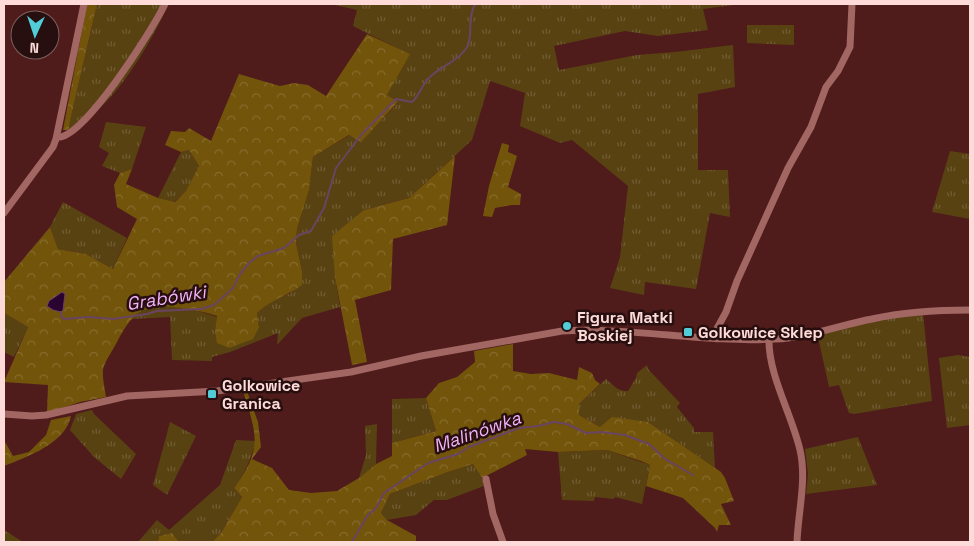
<svg xmlns="http://www.w3.org/2000/svg" width="974" height="546" font-family="'Space Grotesk',sans-serif">
	<style>
		.grass { fill: url(#grass-tufts) }
		.forest { fill: url(#forest-crowns) }
		.water { fill: #2b0330; stroke: #6a4463 }
		.lines { fill: none; stroke-linecap: round; stroke-linejoin: round }
		.stream { stroke: #6a4463; stroke-width: 2 }
		.minor { stroke: #a26663; stroke-width: 7 }
		.poi-dot { fill: #52ccd6; stroke: #260f0e; stroke-width: 2 }
		.labels { text-anchor: middle; stroke-width: 5; stroke-linejoin: round; paint-order: stroke }
		.poi-label { font-size: 16px; font-weight: bold; fill: #fedbd9; stroke: #260f0e; text-anchor: start }
		.water-label { font-size: 18px; font-style: italic; fill: #f4b2fc; stroke: #260f0e }
	</style>
	<defs>
		<pattern id="grass-tufts" width="24" height="20" patternUnits="userSpaceOnUse" patternTransform="scale(1.25)"><rect width="24" height="20" fill="#584212"/><path d="M3 7l-1-3M5 7V3M7 7l1-3M15 17l-1-3M17 17v-4M19 17l1-3" fill="none" stroke="#715d34"/></pattern>
		<pattern id="forest-crowns" width="20" height="18" patternUnits="userSpaceOnUse" patternTransform="scale(1.25)"><rect width="20" height="18" fill="#72540a"/><path d="M2 6a3 3 0 1 1 6 0M12 15a3 3 0 1 1 6 0" fill="none" stroke="#876c2d"/></pattern>
	</defs>
	<rect width="100%" height="100%" fill="#4f1b1b"/>
	<g class="grass">
		<path d="M97 4H163L141 44 92 111 69 130 70 121Z"/>
		<path d="M169 4C150 42 130 79 99 109Z"/>
		<path d="M331 4H741L703 9 708 30 658 36 625 31 554 46 559 70 637 55 675 52 733 45 735 87 698 94V170H728L730 217 710 213 696 289 645 282 644 295 610 288 620 257 628 186 572 140 560 143 520 126 525 93 490 81 472 140 409 198 364 210 335 278 340 307 302 318 277 345 278 333 230 352 212 357V361L172 360 170 317 131 319C138 314 145 307 155 306 172 303 200 311 217 317L215 330 259 327 257 313 266 303 291 293 302 271 296 243 297 229 309 190 313 157 350 135 361 141 398 103 387 95 409 54 353 26 357 10Z"/>
		<path d="M747 25H794V45L747 43Z"/>
		<path d="M106 122 146 127 132 169 120 173 102 166 109 153 99 147Z"/>
		<path d="M189 150 199 166 186 192 174 202 158 198 181 152Z"/>
		<path d="M950 151 970 154V219L932 212Z"/>
		<path d="M63 202 127 238 113 269 86 254 58 249 50 227Z"/>
		<path d="M4 313 28 327 14 357 4 352Z"/>
		<path d="M923 313 932 401 854 414 849 413 839 385 829 387 818 337 820 333 865 321Z"/>
		<path d="M958 355 970 357V425L947 428 939 358Z"/>
		<path d="M647 365 648 369 680 403 677 407 694 428V432H713L715 468 648 422 600 427 579 415V404L606 379C613 385 619 392 628 391L636 378 637 373Z"/>
		<path d="M426 398 436 431 392 443V399Z"/>
		<path d="M92 410 94 414 136 454 121 479 94 457 70 430 76 414Z"/>
		<path d="M170 422 196 436 167 495 153 485Z"/>
		<path d="M377 424 376 464 359 478 366 455 365 426Z"/>
		<path d="M858 437 877 485 806 494 808 474 805 449Z"/>
		<path d="M236 440 256 441C251 459 245 473 234 488L242 497 221 533 212 542H179L172 533 159 536 158 542H138L157 520 169 530 220 485Z"/>
		<path d="M607 450 650 465 642 504 615 497 614 499 595 497 594 501 562 500 558 452Z"/>
		<path d="M473 464 482 478 484 486 447 500H434L416 515 387 520 381 513 390 494 448 472Z"/>
		<path d="M4 530 23 542H4Z"/>
	</g>
	<g class="forest">
		<path d="M87 4H97L70 121 69 130H63Z"/>
		<path d="M367 34 410 54 387 95 398 102 361 142 349 135 313 157 309 190 297 229 296 243 302 271V285C286 297 271 299 257 313L259 327 253 339 229 348 217 343 215 330 217 316C205 312 194 310 182 308 146 303 134 309 117 342 113 350 107 358 104 366 101 374 105 388 106 397L80 402 47 413 48 385 4 382 28 327 4 313V282L50 227 58 249 86 254 113 269 137 219 117 207 114 185 120 173 132 169 126 184 158 198 175 202 186 191 199 166 189 150 181 152 165 145 171 131 185 132 189 128 211 141 239 74 280 86 294 83 308 85 326 96Z"/>
		<path d="M502 143 509 145 508 152 517 156 508 187 521 194 520 205H512L495 208 492 217 483 216 489 186Z"/>
		<path d="M455 156 447 225 393 239 391 290 355 300 367 362 352 365 335 278 332 236 364 210 409 198Z"/>
		<path d="M513 344V371L531 374 549 373 577 380 579 367 592 373 595 380 600 384 579 404V415L600 427 612 417 648 422 721 472 725 478 734 501 721 504 731 525H719L717 532 715 528 683 498 646 486 650 465 641 461 607 450 558 452 525 449 527 455 482 478 473 464 448 472 390 494 381 513 387 520 416 536V542H212L221 533 242 497 234 488C263 448 257 436 243 391H247L258 422 261 447 252 459 272 468 289 490 311 493 337 491 359 478 376 464 392 456V443L436 431 426 398 439 383 457 377 475 362 474 351Z"/>
		<path d="M71 416C66 443 27 457 4 466V440L13 456 29 452 46 435 51 420Z"/>
		<path d="M172 533 179 542H158L159 536Z"/>
	</g>
	<path class="water" d="M62 292 65 294 63 310 61 312 53 310 47 306 49 301Z"/>
	<g class="lines">
		<g class="stream">
			<path d="M61 312V316L64 319 89 317 113 319 147 314 157 311 201 309 214 305 233 288 240 274 250 262 258 256 284 248 299 235 311 231 324 208 336 168 361 135 396 99 412 102C420 95 422 84 430 77 440 67 463 58 468 45 473 31 467 19 475 4"/>
			<path d="M352 542 367 516 376 508 384 493 428 463 458 454 469 447 519 428 538 426 554 422 567 424 586 433 602 432 625 435 649 444 665 459 693 475"/>
		</g>
		<g class="minor">
			<path d="M57 137C83 141 154 27 165 4"/>
			<path d="M4 213 53 147 56 139 84 4"/>
			<path d="M714 338V334L726 312 737 281 788 168 811 127 826 87 838 71 850 47 852 4"/>
			<path d="M769 339C768 374 792 415 800 450 807 480 798 512 797 542"/>
			<path d="M4 414 32 416 46 415 127 396 217 391 351 372 421 356 562 331C633 327 704 343 775 339 807 338 840 325 872 319 904 312 938 310 970 310"/>
			<path d="M486 479 493 514 503 542"/>
		</g>
	</g>
	<g class="poi-dot">
		<circle cx="567" cy="326" r="5"/>
		<rect x="683" y="327" width="10" height="10" rx="2.5"/>
		<rect x="207" y="389" width="10" height="10" rx="2.5"/>
	</g>
	<g class="labels">
		<g class="poi-label">
			<text x="577" y="323">Figura Matki<tspan x="577" dy="18">Boskiej</tspan></text>
			<text x="698" y="338">Golkowice Sklep</text>
			<text x="222" y="391">Golkowice<tspan x="222" dy="18">Granica</tspan></text>
		</g>
		<g class="water-label">
			<text transform="translate(166 298) rotate(-9)" y="6">Grabówki</text>
			<text transform="translate(477 432) rotate(-19)" y="6">Malinówka</text>
		</g>
	</g>
	<rect width="974" height="546" fill="none" stroke="#fedbd9" stroke-width="10"/>
	<g transform="translate(35 35) rotate(183)"><circle r="24" fill="#260f0e" stroke="#7c615f"/>
	<path d="M0-4L9 19L0 12L-9 19Z" fill="#52ccd6"/>
	<text y="-8" font-size="14" font-weight="bold" text-anchor="middle" fill="#fedbd9">N</text>
	</g>
</svg>
